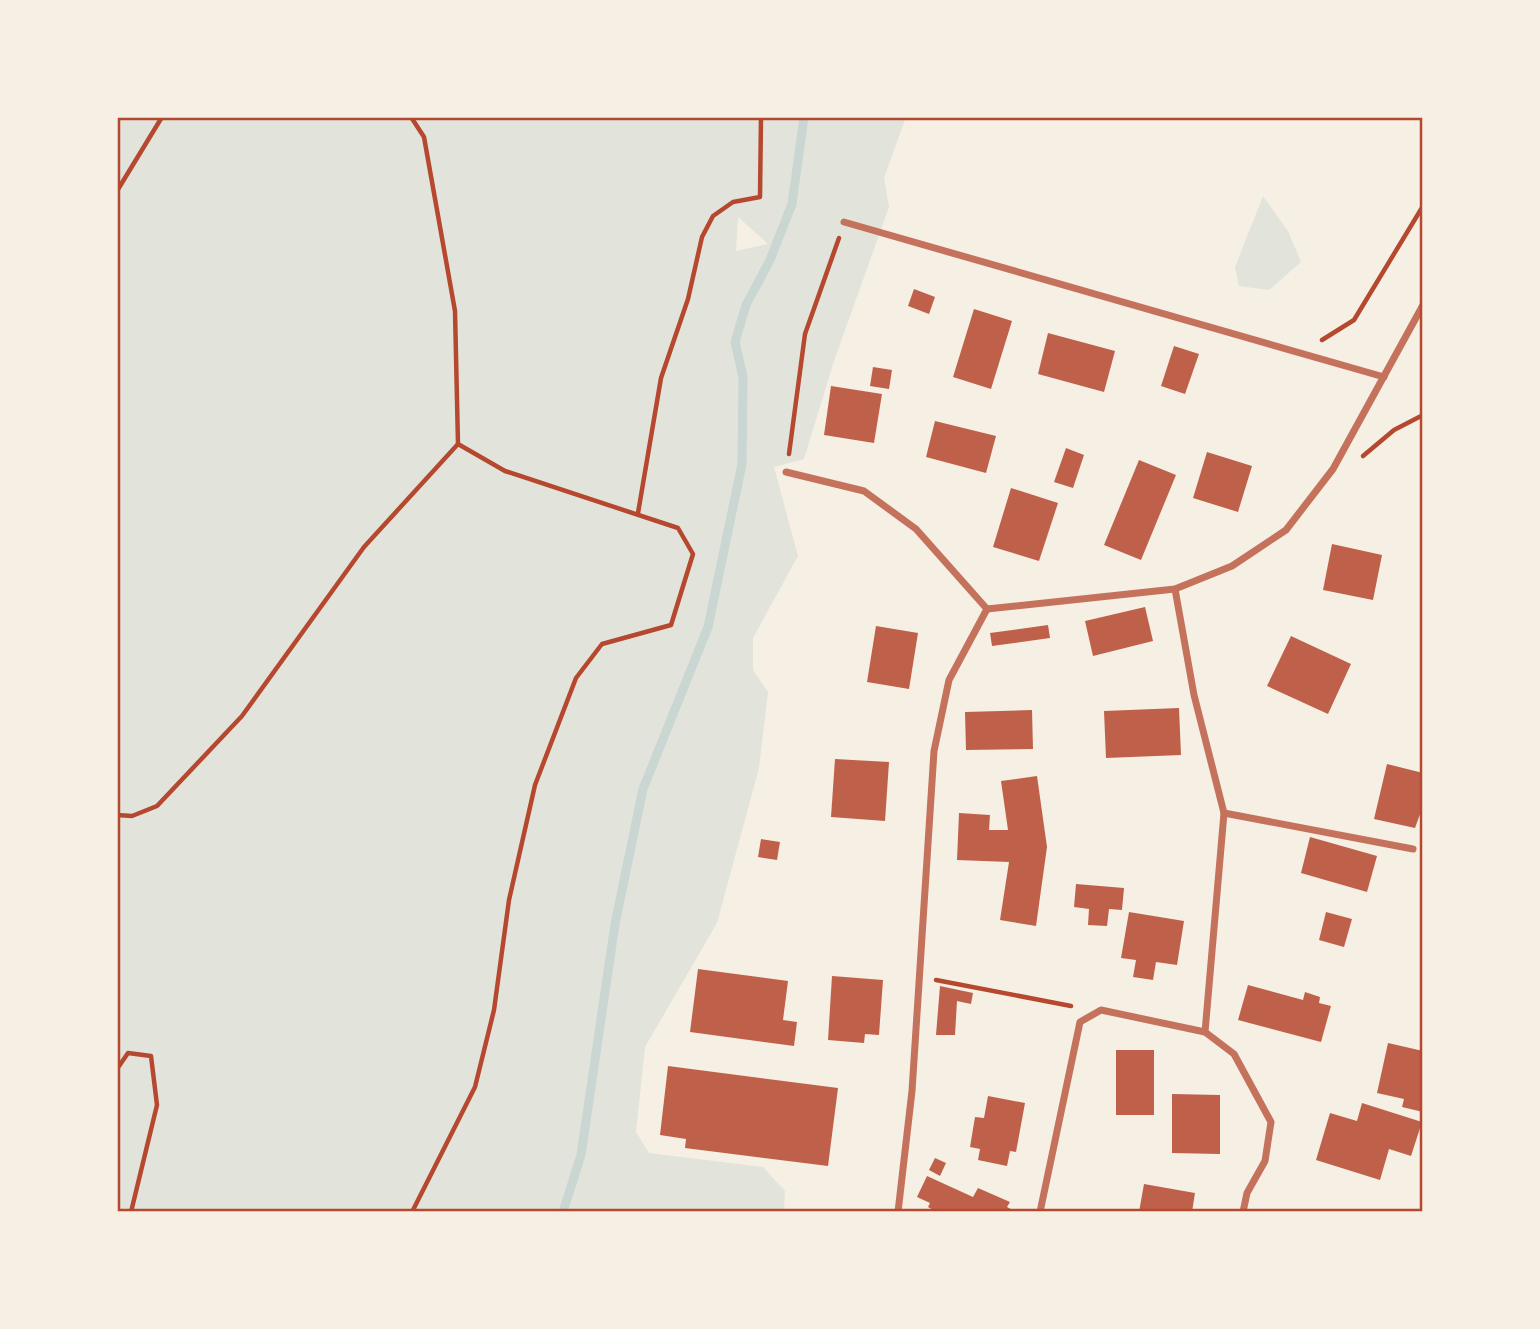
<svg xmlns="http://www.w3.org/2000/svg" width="1540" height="1329" font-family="'Noto Sans',sans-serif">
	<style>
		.green { fill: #e2e4dc; fill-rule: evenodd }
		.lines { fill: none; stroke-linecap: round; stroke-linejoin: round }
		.stream { stroke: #c9d6d2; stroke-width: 9 }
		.building { fill: #bf614a }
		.path { stroke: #b5482f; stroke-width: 4.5 }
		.minor { stroke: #c5725c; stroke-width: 7 }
		.neatline { fill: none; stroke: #b5482f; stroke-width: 2.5 }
	</style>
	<rect width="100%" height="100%" fill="#f6efe4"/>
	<g class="green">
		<path d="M117 117H906L884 178 889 207 834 361 804 459 774 467 798 556 753 638V670L768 692 759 768 717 923 645 1047 636 1132 649 1153 763 1167 785 1191 784 1212H117ZM738 217 767 243V244L736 251Z"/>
		<path d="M1263 196 1288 231 1301 262 1269 290 1239 286 1235 267Z"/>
	</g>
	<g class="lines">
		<path class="stream" d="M563 1212 581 1155 615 924 643 789 708 627 742 464 743 377 735 342 746 305 770 260 792 204 804 117"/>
	</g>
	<g class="building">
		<path d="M914 289 935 297 929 314 908 306Z"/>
		<path d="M974 309 1012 321 991 389 953 377Z"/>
		<path d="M1048 333 1115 351 1104 392 1038 374Z"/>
		<path d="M1174 346 1199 354 1185 394 1161 386Z"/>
		<path d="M873 367 892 370 889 389 870 386Z"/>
		<path d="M831 386 882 394 874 443 824 435Z"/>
		<path d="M935 421 996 436 986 473 926 457Z"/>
		<path d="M1066 448 1084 455 1073 488 1054 482Z"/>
		<path d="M1207 452 1252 466 1238 512 1193 498Z"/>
		<path d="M1139 460 1176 475 1141 560 1104 545Z"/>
		<path d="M1011 488 1058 503 1039 561 993 547Z"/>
		<path d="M1332 544 1382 555 1373 600 1323 590Z"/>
		<path d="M1145 607 1153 641 1093 656 1085 621Z"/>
		<path d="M1048 625 1050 638 992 646 990 633Z"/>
		<path d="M876 626 918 633 909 689 867 682Z"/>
		<path d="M1291 636 1351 664 1328 714 1267 686Z"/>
		<path d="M1179 708 1181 755 1106 758 1104 711Z"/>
		<path d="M1032 710 1033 749 966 750 965 712Z"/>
		<path d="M835 759 889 762 885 821 831 817Z"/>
		<path d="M1387 764 1423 773V806L1415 828 1374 819Z"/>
		<path d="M1037 776 1047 847 1036 926 1000 920 1009 862 957 860 959 813 990 815 989 830H1008L1001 781Z"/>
		<path d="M1310 837 1377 856 1367 892 1301 873Z"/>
		<path d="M761 839 780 842 777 860 758 857Z"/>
		<path d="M1076 884 1124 888 1122 910 1109 909 1107 926 1088 925 1089 909 1074 907Z"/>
		<path d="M1129 912 1184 921 1177 965 1156 962 1153 980 1133 977 1136 960 1121 958Z"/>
		<path d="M1326 912 1352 919 1344 947 1319 940Z"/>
		<path d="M698 969 788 981 783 1020 797 1022 794 1046 690 1032Z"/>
		<path d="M832 976 883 980 879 1035 865 1034 864 1043 828 1040Z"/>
		<path d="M1248 985 1303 1000 1305 992 1320 997 1319 1003 1331 1006 1321 1042 1238 1020Z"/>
		<path d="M940 986 973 993 971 1004 957 1001 955 1035H936Z"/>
		<path d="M1388 1043 1423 1051V1112L1402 1107 1404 1099 1377 1093Z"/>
		<rect x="1116" y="1050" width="38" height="65"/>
		<path d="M668 1066 838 1088 828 1166 685 1148 686 1139 660 1135Z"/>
		<path d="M1172 1094 1220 1095V1154L1172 1153Z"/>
		<path d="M988 1096 1025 1103 1016 1152 1010 1151 1007 1166 978 1160 980 1149 970 1147 975 1117 984 1118Z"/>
		<path d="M1362 1103 1422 1122 1411 1156 1389 1149 1380 1180 1316 1160 1330 1113 1357 1121Z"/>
		<path d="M935 1158 946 1163 940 1176 929 1170Z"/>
		<path d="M927 1176 973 1197 978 1188 1010 1202 1007 1207 1016 1212H937L928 1207 930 1203 917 1197Z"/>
		<path d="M1144 1184 1195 1193 1192 1212H1139Z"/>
	</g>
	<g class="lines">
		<g class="path">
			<path d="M411 117 424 137 455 311 458 444 505 471 678 528 693 554 671 625 602 644 576 678 535 785 509 900 494 1010 475 1087 412 1212"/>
			<path d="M117 191 162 117"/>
			<path d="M1322 340 1354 320 1423 206"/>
			<path d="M789 454 805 334 839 238"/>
			<path d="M1363 456 1394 430 1423 415"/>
			<path d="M638 513 661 378 688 299 702 237 713 216 733 202 760 197 761 117"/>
			<path d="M117 815 132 816 157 806 242 716 364 547 458 444"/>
			<path d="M936 980 1071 1006"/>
			<path d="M117 1069 128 1053 151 1056 157 1105 131 1212"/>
		</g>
		<g class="minor">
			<path d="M844 222 1384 377"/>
			<path d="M786 472 864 491 916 529 987 609"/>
			<path d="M1175 589 1194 695 1224 813 1205 1032"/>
			<path d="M987 609 1175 589 1232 566 1286 530 1333 469 1423 305"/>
			<path d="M1224 813 1413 849"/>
			<path d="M898 1212 912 1091 934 751 949 680 987 609"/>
			<path d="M1040 1212 1080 1022 1101 1010 1205 1032 1234 1054 1271 1122 1265 1161 1247 1193 1243 1212"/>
		</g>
	</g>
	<rect width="1540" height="1329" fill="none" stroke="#f6efe4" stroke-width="238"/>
	<rect x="119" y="119" width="1302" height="1091" class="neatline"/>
</svg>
